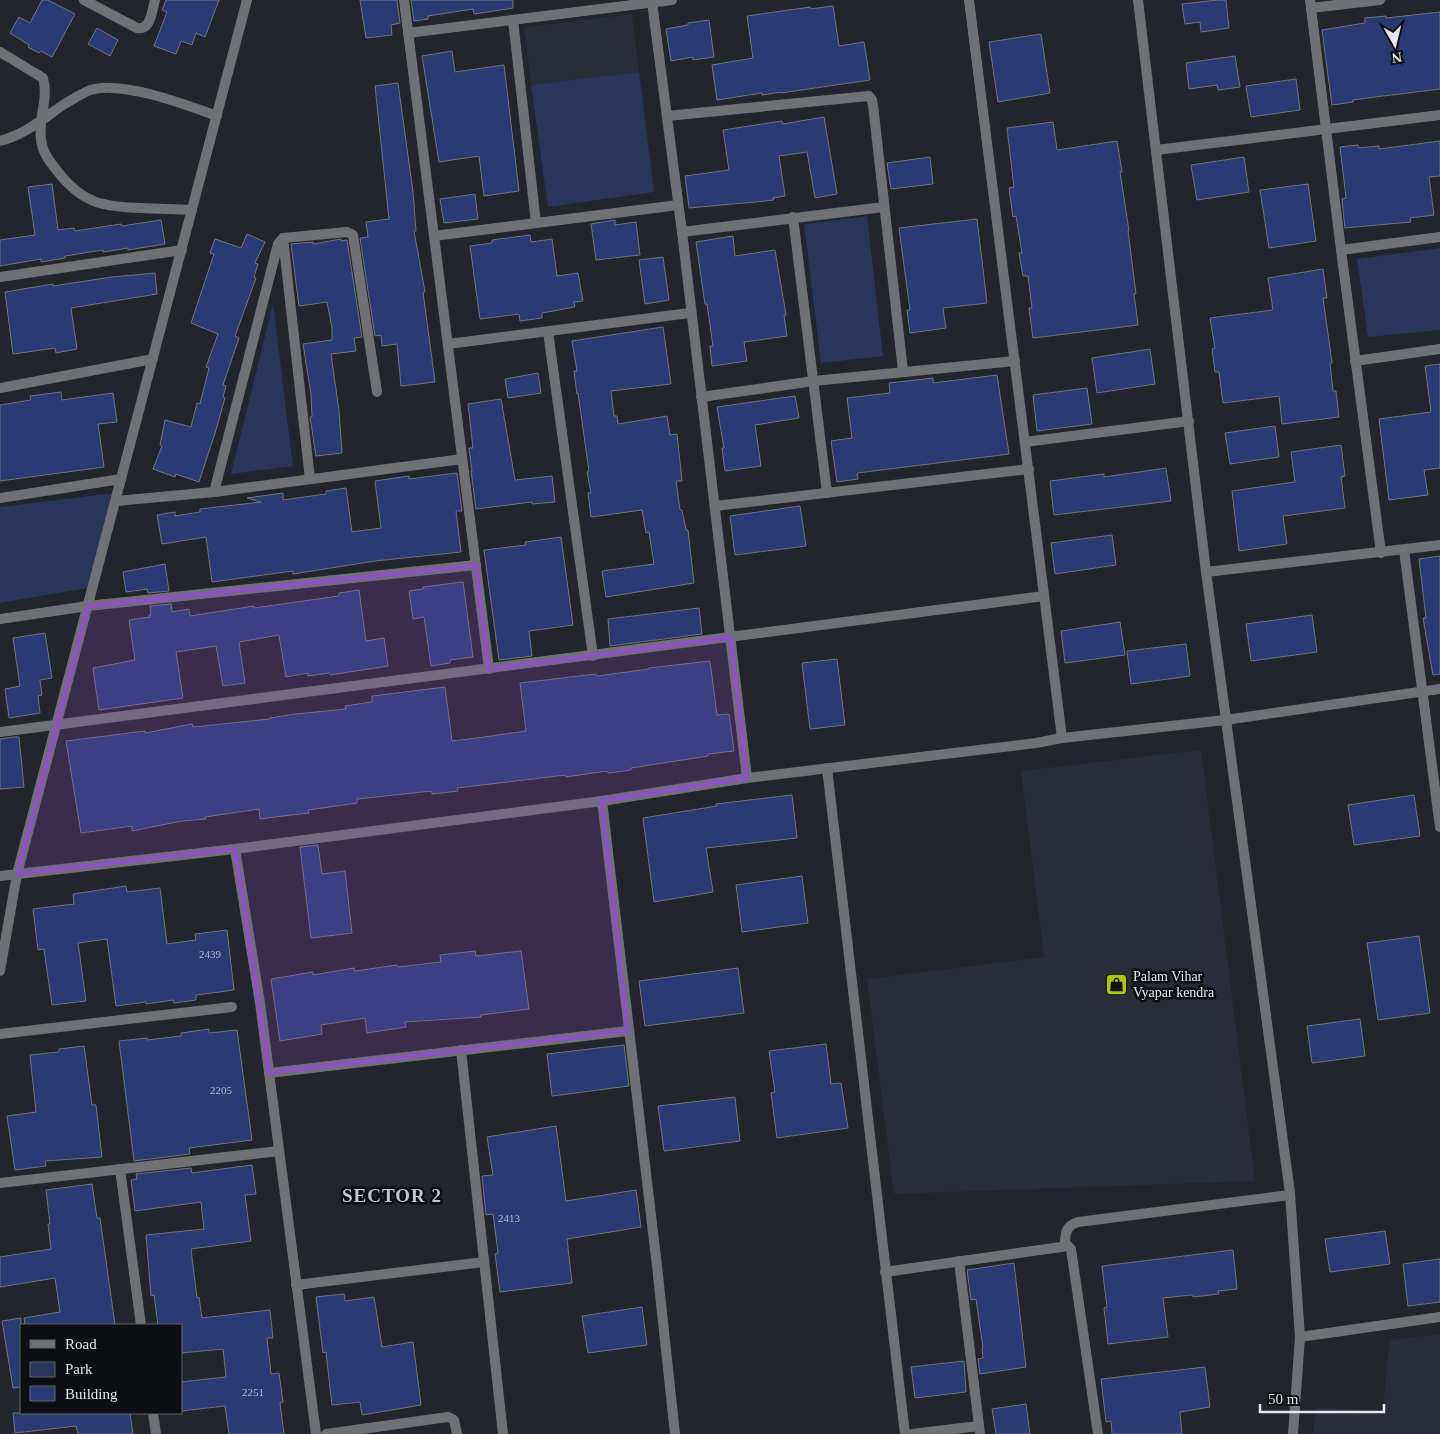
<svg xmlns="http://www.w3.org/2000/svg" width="1440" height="1434" font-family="Georgia,serif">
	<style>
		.built { fill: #282d39 }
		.green { fill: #29355b }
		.building { fill: #293a74; stroke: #72757e }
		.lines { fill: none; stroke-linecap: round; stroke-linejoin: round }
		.minor { stroke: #6f7174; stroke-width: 10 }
		.tertiary { stroke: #6f7174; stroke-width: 10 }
		.marked { fill: #9051c8; fill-opacity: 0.2; stroke: #9051c8; stroke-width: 4; stroke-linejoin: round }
		.labels { text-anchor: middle; stroke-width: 5; stroke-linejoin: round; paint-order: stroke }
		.number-label { font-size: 11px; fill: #b6bcce }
		.poi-label { font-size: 14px; fill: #e5e7ec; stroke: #0d0e11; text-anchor: start }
		.district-label { font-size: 19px; font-weight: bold; letter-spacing: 1px; fill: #c2c6cf; stroke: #0d0e11 }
	</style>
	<rect width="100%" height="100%" fill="#23252c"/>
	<g class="built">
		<path d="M632 14 639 72 531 85 524 27Z"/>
		<path d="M1201 750 1255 1181 894 1194 867 979 1044 957 1021 771Z"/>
		<path d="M1440 1334V1434H1313L1316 1407 1382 1412 1390 1340Z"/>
	</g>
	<g class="green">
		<path d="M639 72 654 192 548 207 531 85Z"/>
		<path d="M867 216 883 356 821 363 804 224Z"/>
		<path d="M1440 248V330L1368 337 1357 259Z"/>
		<path d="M273 304 293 466 231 474Z"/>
		<path d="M114 493 87 588 0 603V507Z"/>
	</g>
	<g class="building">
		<path d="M42 0H48L75 14 52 57 41 51 39 53 28 47 29 45 10 33 19 17 30 23Z"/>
		<path d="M166 0H219L205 37 196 33 192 45 181 41 176 54 154 46 167 12 162 10Z"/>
		<path d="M360 0H397L400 23 391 25 392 35 366 38Z"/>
		<path d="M411 0H513V8L474 14 473 9 428 16V19L414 21Z"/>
		<path d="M1218 0H1226L1229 28 1201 32 1200 22 1185 24 1182 4Z"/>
		<path d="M833 6 839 46 864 42 870 80 781 93V92L762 95V93L717 100 712 65 753 58 747 16 810 7V9Z"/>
		<path d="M1440 12V89L1375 97 1353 100V102L1332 105 1322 30 1365 23V18L1386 16V18Z"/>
		<path d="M709 20 714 57 693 60V57L671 61 666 29 688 25V23Z"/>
		<path d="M97 28 118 40 110 56 88 44Z"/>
		<path d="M1041 34 1050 93 998 102 989 42Z"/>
		<path d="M452 51 455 72 504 65 519 191 484 196 479 156 439 162 422 56Z"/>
		<path d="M1235 56 1240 87 1218 90 1217 85 1189 89 1186 63Z"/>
		<path d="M1296 79 1300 110 1251 117 1246 86Z"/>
		<path d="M398 83 413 192 416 231H414L425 292H423L435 382 401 386 397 344 382 346 381 335 375 336 360 238 368 237 366 222 389 219 375 86Z"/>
		<path d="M824 117 837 194 815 198 807 152 779 156 785 196 773 198 774 200 755 202 689 208 685 176 729 170 723 130 782 121 783 124Z"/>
		<path d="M1053 122 1057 150 1117 141 1122 172H1120L1129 231H1128L1136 294H1134L1138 325 1033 338 1029 308H1032L1028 276H1023L1019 253H1022L1016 216 1013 217 1009 188 1014 187 1007 128Z"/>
		<path d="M1440 141V176L1429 177 1434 215 1410 218 1411 222 1345 228 1342 199 1346 198 1340 147 1358 145 1359 148 1379 146V149Z"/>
		<path d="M930 157 933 184 891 189 887 163Z"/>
		<path d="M1244 157 1249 192 1197 200 1191 165Z"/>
		<path d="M52 184 58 230 74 228 75 231 121 224 122 226 161 220 165 244 128 250V248L103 252V250L65 256V258L41 262V259L0 266V240L35 235 28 187Z"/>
		<path d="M1308 184 1316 241 1269 248 1260 190Z"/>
		<path d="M475 194 478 219 444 223 440 199Z"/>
		<path d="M977 219 987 303 943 308 946 328 910 333 907 310H910L899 228Z"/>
		<path d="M615 220V225L636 222 640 255 596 260 591 224Z"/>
		<path d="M247 234 265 242 255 263 258 264 254 277 256 278 235 336 239 338 223 385 226 386 223 397 225 398 216 430 199 482 176 474 175 477 153 469 162 446 160 445 165 420 191 427 197 403 200 404 209 368 206 367 218 334 191 323 214 254 210 253 215 239 241 248Z"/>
		<path d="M530 235 531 242 552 239 557 276 578 273 583 301 574 302 575 307 542 313V318L520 321 519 314 480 319 470 246 492 243V240Z"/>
		<path d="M733 236 735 256 775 250 786 315H784L787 336 744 342 747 361 712 366 710 346H713L707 304H705L696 242Z"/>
		<path d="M341 239V241L347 240 362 337 354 338 356 351 331 354 339 411 342 453 316 456 310 417H312L311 394 303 344 332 340V328L327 302 299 306 291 244 313 242V244Z"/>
		<path d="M663 257 669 300 645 304 639 260Z"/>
		<path d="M1323 269 1327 298H1323L1332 363H1330L1333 391H1336L1339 417 1282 424 1279 396 1223 403 1219 372H1215L1212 349 1215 348 1210 318 1273 310 1268 278Z"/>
		<path d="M155 273 157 294 71 308 77 349 56 353 55 348 13 354 5 292 53 284V286L112 277Z"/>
		<path d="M663 327 671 384 611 391 614 416H617L618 424 667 416 670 435 677 434 682 481H676L680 510H682L686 530H688L694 583 606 597 602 571 654 564 649 532 646 533 642 510 591 517 588 493H591L587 472 589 471 578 393 577 394 574 371H577L572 341Z"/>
		<path d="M1150 349 1155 384 1097 393 1092 358Z"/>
		<path d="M1440 364V468L1424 470 1428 495 1389 500 1379 419 1431 412 1425 366Z"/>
		<path d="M538 373 541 393 508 398 505 379Z"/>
		<path d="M997 375 1009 454 857 473 858 479 837 482 831 441 852 438 847 398 890 393 889 383 933 378V383Z"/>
		<path d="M1087 388 1092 424 1037 431 1033 395Z"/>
		<path d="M61 392 62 400 113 393 117 422 98 424 104 467 0 481V405L31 400 30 396Z"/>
		<path d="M795 396 799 418 755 425 761 466 725 471 722 448H724L717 407Z"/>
		<path d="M501 399 515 480 552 476 555 502 532 504V502L476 509 471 471H472L469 448H473L468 404Z"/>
		<path d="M1275 426 1279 457 1230 464 1225 433Z"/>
		<path d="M1341 445 1345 476 1341 477 1345 508 1283 516 1287 544 1239 551 1232 491 1295 482 1291 452Z"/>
		<path d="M1166 468 1171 501 1054 515 1050 481 1104 474V477Z"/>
		<path d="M457 473 462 511H456L461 552 375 561 293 574V571L212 582 206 537 162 544 157 515 175 512V516L200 512V509L261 502 247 498 283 493V500L326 494V491L346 488 352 532 381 528 375 481 409 476V479Z"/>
		<path d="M800 506 806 546 735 555 730 516Z"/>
		<path d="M1112 535 1116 565 1055 574 1051 543Z"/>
		<path d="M561 537 573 625 529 631 532 656 499 660 484 550 526 545 525 542Z"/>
		<path d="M1440 556V674L1433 675 1423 618H1426L1419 559Z"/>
		<path d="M165 564 169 591 148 593 147 589 126 592 123 572Z"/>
		<path d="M463 582 473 657 450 660V663L431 666 424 617 413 619 409 591 423 589V587Z"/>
		<path d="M359 590 366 641 384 638 388 666 330 675 329 673 308 676V673L286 677 279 635 239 642 245 683 223 686 216 646 176 652 183 698 99 710 93 668 135 660 129 620 150 617 149 615H151L150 606 171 604 172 612 189 609 190 616 254 606V608L339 596V593Z"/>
		<path d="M699 608 702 634 610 646 608 619Z"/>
		<path d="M1312 615 1317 652 1251 661 1246 624Z"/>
		<path d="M1120 622 1125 655 1065 663 1061 631Z"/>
		<path d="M45 633 52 678 40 680 42 695 38 696 40 713 9 718 5 689 20 686 13 638Z"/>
		<path d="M1186 644 1190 676 1131 684 1127 651Z"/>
		<path d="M837 659 845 725 810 729 802 663Z"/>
		<path d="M710 661 717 715 729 714 734 751 708 754V756L631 768V770L608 773 607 771 566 777V775L457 788 458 791 432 794V791L357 799V803L308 810 309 813 283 816 260 819 259 809 205 817 206 819 182 821 132 831V826L81 833 66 741 145 731V733L192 724 193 727 270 719V718L296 714 346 709 345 706 372 702V696L445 687 452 741 477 738 526 731 520 683 596 674 597 676 649 669V668Z"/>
		<path d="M13 737H19L24 787 0 789V739Z"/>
		<path d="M792 795 797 838 706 848 713 892 654 902 643 818 717 806 716 804Z"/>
		<path d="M1414 795 1420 836 1354 845 1348 805Z"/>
		<path d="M318 845 322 874 345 871 352 933 311 938 300 847Z"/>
		<path d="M802 876 808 923 742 932 736 885Z"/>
		<path d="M126 886 127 892 160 888 167 944 196 940 195 934 227 930 234 990 196 995V1000L174 1003 173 1000 146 1004V1002L116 1006 107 939 78 943 86 1001 52 1005 44 949 38 950 33 909 74 904 73 894Z"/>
		<path d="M1419 936 1430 1013 1378 1020 1367 943Z"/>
		<path d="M475 951 476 956 521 951 529 1009 481 1015V1017L405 1022 406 1027 367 1033 365 1018 321 1025 322 1034 280 1041 271 979 313 972V975L354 968 355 971 397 965 398 967 441 962 440 955Z"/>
		<path d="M738 968 744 1013 645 1026 639 981Z"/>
		<path d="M1360 1019 1365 1056 1312 1063 1307 1026Z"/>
		<path d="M209 1029V1033L237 1030 252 1140 189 1148 190 1154 134 1161 119 1041 147 1038V1040L181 1036V1033Z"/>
		<path d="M826 1044 831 1084 841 1083 848 1128 777 1138 771 1093 775 1092 769 1051Z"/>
		<path d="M624 1045 629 1086 552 1096 547 1054Z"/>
		<path d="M84 1046 92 1105H96L102 1157 45 1161 46 1166 15 1170 7 1116 36 1112 30 1055 59 1052V1049Z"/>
		<path d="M735 1097 740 1141 664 1151 658 1106Z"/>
		<path d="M556 1126 566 1201 636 1190 641 1227 567 1239 572 1283 500 1292 495 1254 498 1253 493 1214 486 1215 482 1176 493 1175 487 1137Z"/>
		<path d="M252 1165 256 1194 245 1195 251 1241 191 1249 197 1298 199 1297 202 1318 270 1310 273 1338H267L271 1374 279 1373 283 1402 280 1403 284 1434H229L225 1406 181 1411V1382L226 1377 223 1349 181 1353V1325H158L154 1295 151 1296 146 1235 204 1229 201 1202 135 1211 131 1180 137 1179 136 1174 191 1168 192 1173Z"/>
		<path d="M92 1184 97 1218H100L115 1325H25L24 1318 60 1312 55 1278 0 1287V1257L51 1249 48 1224H50L46 1190Z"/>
		<path d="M1385 1231 1390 1264 1330 1272 1325 1239Z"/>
		<path d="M1233 1250 1237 1289 1218 1291 1219 1294 1193 1297 1192 1295 1163 1298 1168 1337 1108 1344 1104 1308 1107 1307 1102 1266Z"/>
		<path d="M1440 1259V1302L1408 1306 1403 1264Z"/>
		<path d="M1014 1263 1026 1367 980 1374 978 1359 983 1358 982 1348H983L976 1299 971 1300 967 1270Z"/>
		<path d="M344 1294 345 1301 374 1297 382 1347 413 1342 421 1405 362 1415 360 1402 332 1405 326 1352 323 1353 316 1297Z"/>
		<path d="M642 1307 647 1345 588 1353 582 1316Z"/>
		<path d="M21 1318V1387L13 1388 2 1321Z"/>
		<path d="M964 1361 966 1392 915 1398 911 1367Z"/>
		<path d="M1205 1367 1210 1407 1180 1412 1182 1434H1112L1111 1421 1106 1422 1101 1379Z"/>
		<path d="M1026 1404 1030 1434H996L992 1409Z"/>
		<path d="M13 1413H130L133 1434H78L76 1426 15 1433Z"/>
	</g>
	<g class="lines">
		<g class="minor">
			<path d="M84 0 137 28C151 31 152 10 155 0"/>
			<path d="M404 0 489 669"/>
			<path d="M969 0 1062 738"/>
			<path d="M1310 0 1341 250 1381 553"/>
			<path d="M652 2 682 232 747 778"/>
			<path d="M1311 8 1380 0"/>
			<path d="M513 20 536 223"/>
			<path d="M408 33 672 0"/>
			<path d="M0 52 43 78C49 99 38 118 41 139 42 152 50 162 58 172 83 204 104 207 142 208 159 209 176 209 192 210"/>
			<path d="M667 116 869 96 872 100 873 105 903 371"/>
			<path d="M0 141C24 135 43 119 63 105 71 100 81 94 90 90 121 80 187 105 217 116"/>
			<path d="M1156 150 1440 115"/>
			<path d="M793 217 827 493"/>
			<path d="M682 232 884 207"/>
			<path d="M434 236 678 205"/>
			<path d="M283 238 310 479"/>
			<path d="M1341 250 1440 237"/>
			<path d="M0 277 182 250"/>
			<path d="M548 332 593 656"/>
			<path d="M448 344 690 313"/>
			<path d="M1355 361 1440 349"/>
			<path d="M0 388 153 359"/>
			<path d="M701 397 814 381 1015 361"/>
			<path d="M1025 442 1189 421"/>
			<path d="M214 492 278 244 283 238 347 232 353 235 377 392"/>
			<path d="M0 498 121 479"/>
			<path d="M116 501 214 492 462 459"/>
			<path d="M715 506 1029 469"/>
			<path d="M1404 550 1440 827"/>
			<path d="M1206 572 1440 545"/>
			<path d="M0 619 88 606 476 565"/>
			<path d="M0 732 1044 596"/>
			<path d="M827 768 905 1434"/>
			<path d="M602 801 657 1266 675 1434"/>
			<path d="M235 849 260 1003 316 1434"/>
			<path d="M0 876 235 849 602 801 747 778 1036 743 1062 738 1225 720 1440 689"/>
			<path d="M0 971 17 874 247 0"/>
			<path d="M0 1034 232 1007"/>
			<path d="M461 1050 503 1434"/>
			<path d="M269 1073 628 1031"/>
			<path d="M120 1169 141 1325"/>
			<path d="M0 1183 279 1151"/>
			<path d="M1065 1246C1065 1234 1065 1226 1078 1222L1290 1195"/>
			<path d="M959 1261 980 1434"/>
			<path d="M885 1272 1068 1246 1071 1249 1098 1434"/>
			<path d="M296 1285 484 1262"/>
			<path d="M1300 1337 1440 1317"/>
			<path d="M153 1413 156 1434"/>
			<path d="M326 1434 448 1417 454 1420 457 1434"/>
			<path d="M912 1434 979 1426"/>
		</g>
		<path class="tertiary" d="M1138 0 1206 572 1290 1193 1300 1337 1293 1434"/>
	</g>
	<path class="marked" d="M476 565 489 669 731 637 747 778 602 801 628 1031 269 1073 235 849 17 874 88 606Z"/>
	<defs>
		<symbol id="shop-square" viewBox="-11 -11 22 22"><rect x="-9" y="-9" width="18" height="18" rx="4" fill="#acc612" stroke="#0d0e11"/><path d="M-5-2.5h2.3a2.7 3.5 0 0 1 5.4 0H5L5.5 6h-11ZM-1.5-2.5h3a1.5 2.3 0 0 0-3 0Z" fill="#111"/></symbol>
	</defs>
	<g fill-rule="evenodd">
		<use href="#shop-square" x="1104" y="972" width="25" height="25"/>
	</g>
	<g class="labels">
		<g class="number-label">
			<text x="210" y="958">2439</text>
			<text x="221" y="1094">2205</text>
			<text x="509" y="1222">2413</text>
			<text x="253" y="1396">2251</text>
		</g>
		<g class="poi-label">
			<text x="1133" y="981">Palam Vihar<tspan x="1133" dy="16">Vyapar kendra</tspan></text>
		</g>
		<g class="district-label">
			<text x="392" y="1202">SECTOR 2</text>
		</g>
	</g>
	<rect x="20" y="1324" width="162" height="90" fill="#0d0e11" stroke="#636569"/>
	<rect x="30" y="1340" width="25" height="8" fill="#6f7174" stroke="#636569"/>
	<text x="65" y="1349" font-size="15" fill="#e5e7ec">Road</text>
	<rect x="30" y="1362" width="25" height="15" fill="#29355b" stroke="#636569"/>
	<text x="65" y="1374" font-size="15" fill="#e5e7ec">Park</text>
	<rect x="30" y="1386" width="25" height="15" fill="#293a74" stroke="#636569"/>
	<text x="65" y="1399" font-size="15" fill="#e5e7ec">Building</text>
	<g transform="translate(1395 45) rotate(172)" stroke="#0d0e11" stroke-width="4" paint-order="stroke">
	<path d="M0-4L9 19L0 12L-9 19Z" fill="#e5e7ec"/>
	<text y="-8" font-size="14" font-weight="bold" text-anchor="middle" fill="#e5e7ec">N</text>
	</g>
	<path d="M1260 1404v8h124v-8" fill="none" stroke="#e5e7ec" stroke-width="2.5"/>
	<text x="1268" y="1404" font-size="15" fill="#e5e7ec" stroke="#0d0e11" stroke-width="4" paint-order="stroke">50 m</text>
</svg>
